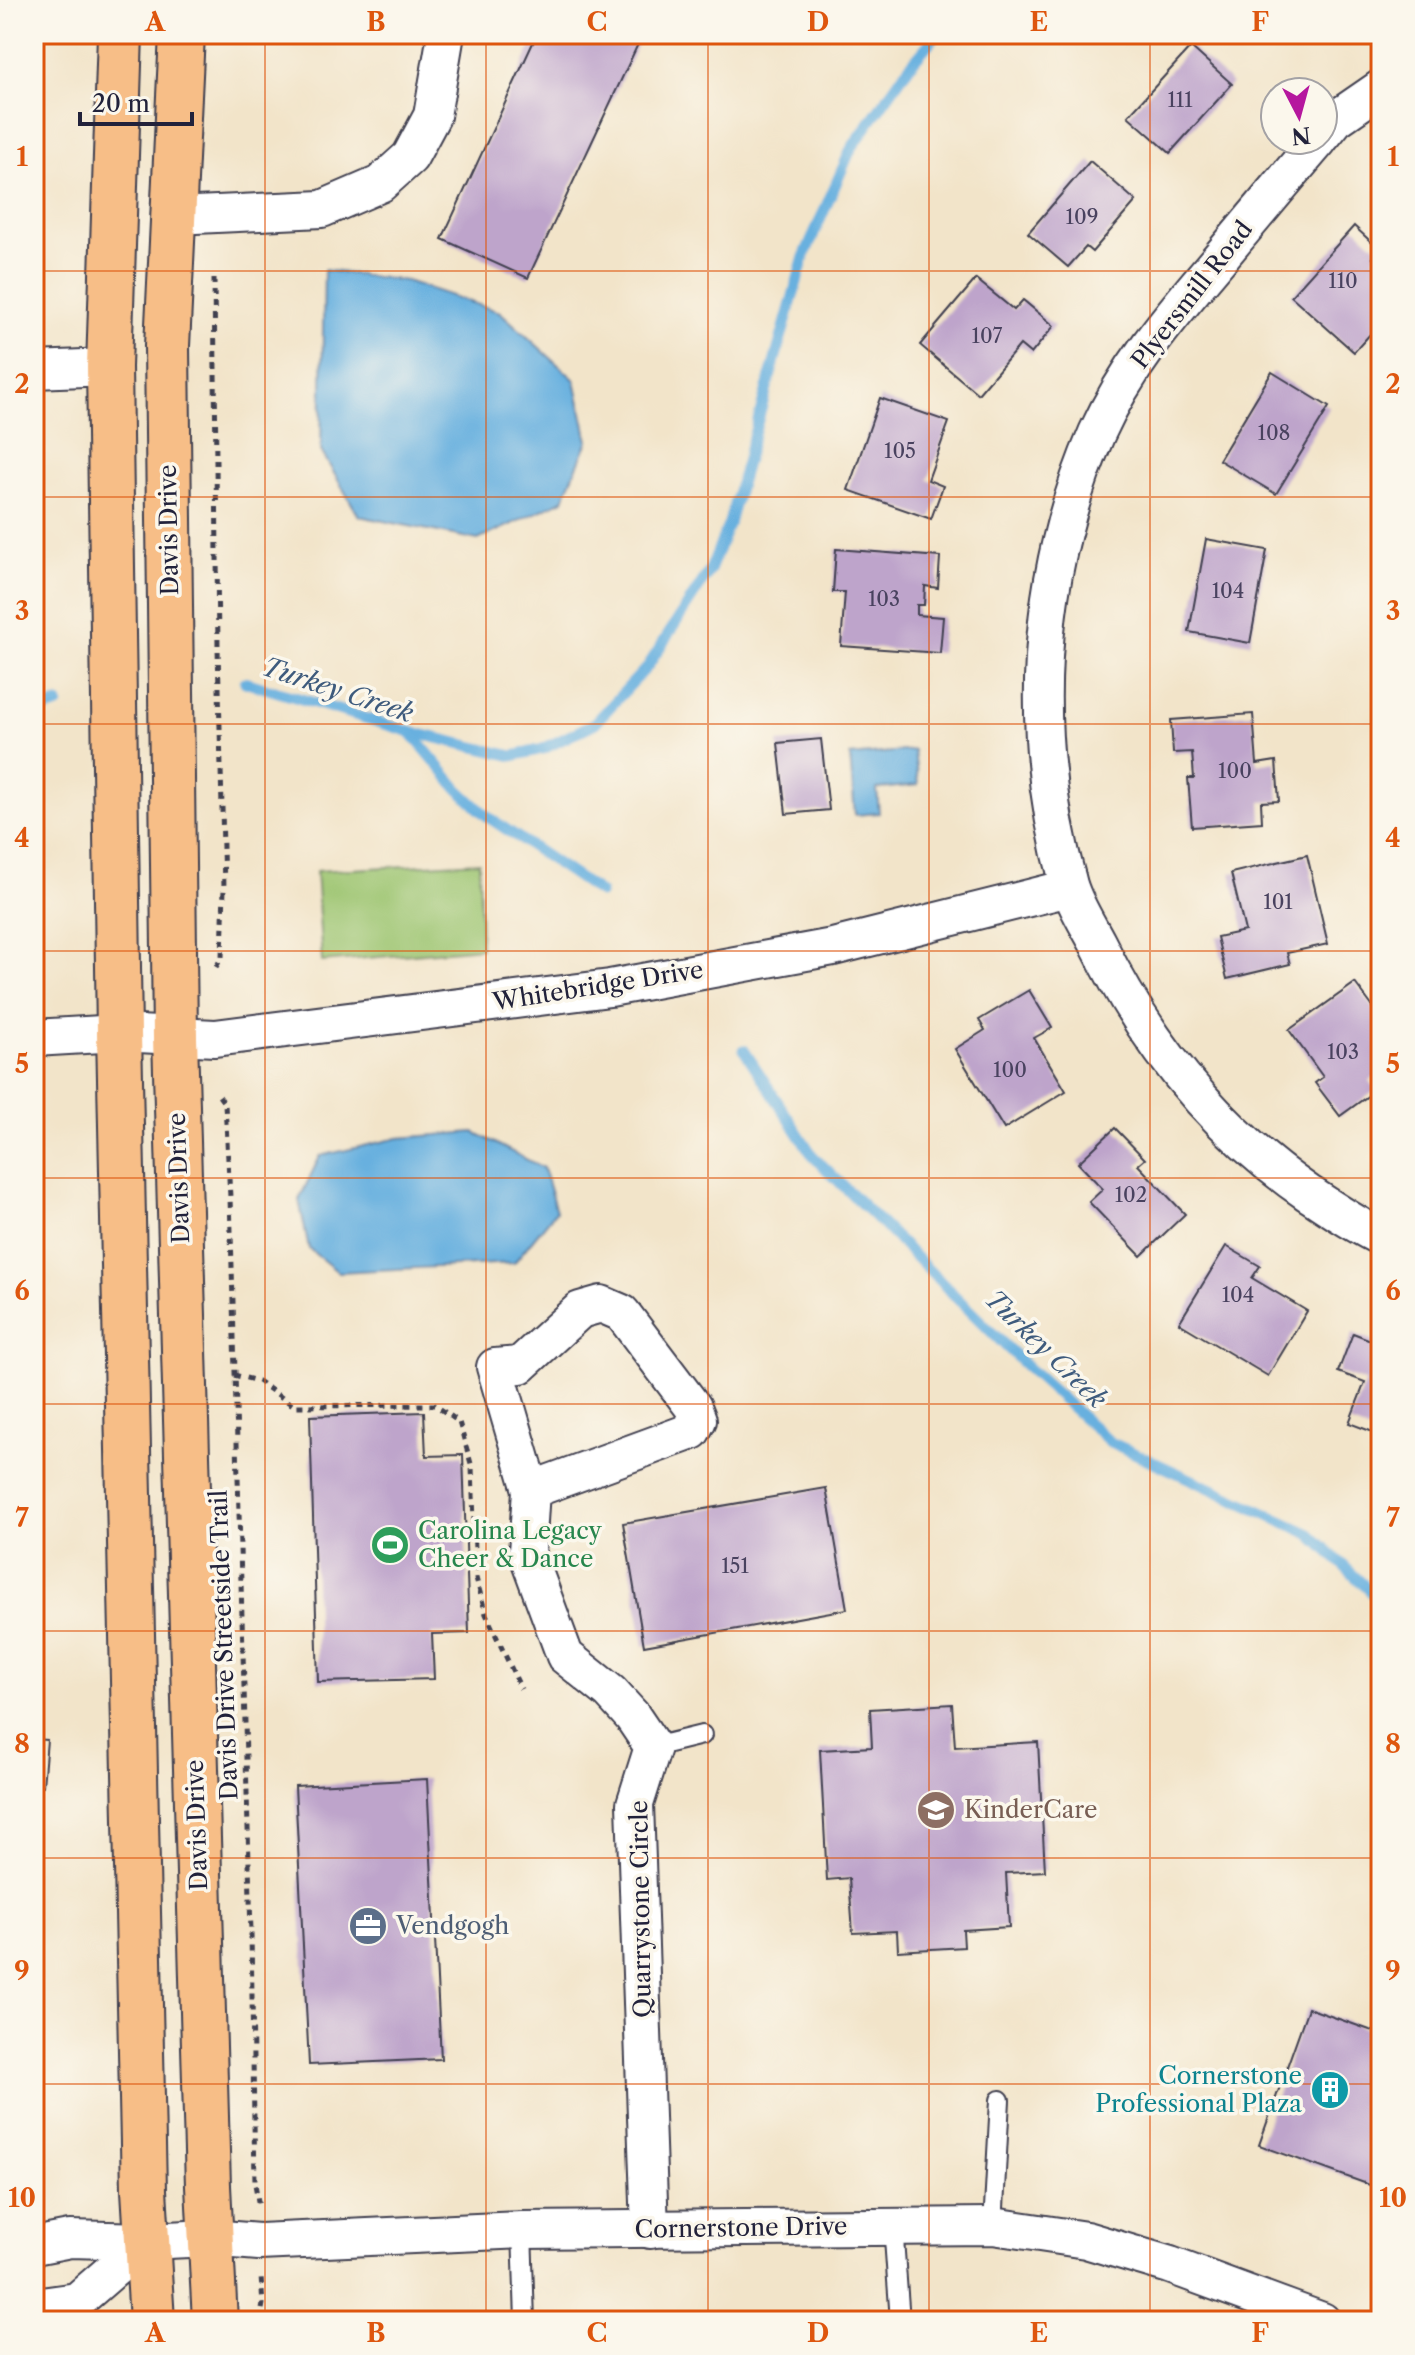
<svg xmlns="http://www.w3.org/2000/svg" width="1415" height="2355" font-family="'Libre Caslon Text',serif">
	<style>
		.green { fill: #9dc571; stroke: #607456; stroke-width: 2 }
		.water { fill: #67b0df; stroke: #44698d; stroke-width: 2 }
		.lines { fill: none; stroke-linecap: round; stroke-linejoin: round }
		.stream { stroke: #67b0df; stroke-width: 11 }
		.building { fill: #bea4cb }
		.service-casing { stroke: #413f50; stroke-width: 22 }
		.minor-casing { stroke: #413f50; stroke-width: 40 }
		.primary-casing { stroke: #413f50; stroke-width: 48 }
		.path { stroke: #413f50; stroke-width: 5; stroke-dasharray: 6 6; stroke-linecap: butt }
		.service { stroke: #fff; stroke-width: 18 }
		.minor { stroke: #fff; stroke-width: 36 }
		.primary { stroke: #f7be87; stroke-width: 44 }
		.grid { fill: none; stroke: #de560e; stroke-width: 2; stroke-opacity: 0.55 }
		.labels { text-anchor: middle; stroke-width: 7; stroke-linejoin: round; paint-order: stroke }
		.number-label { font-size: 20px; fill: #49425f }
		.street-label { font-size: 24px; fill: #22223b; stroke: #fbf7ec }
		.leisure-label { font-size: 24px; fill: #27864d; stroke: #fbf7ec; text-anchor: start }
		.education-label { font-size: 24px; fill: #785e54; stroke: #fbf7ec; text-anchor: start }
		.service-label { font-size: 24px; fill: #4e5e75; stroke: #fbf7ec; text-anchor: start }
		.culture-label { font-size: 24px; fill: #0d838f; stroke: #fbf7ec; text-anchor: end }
		.water-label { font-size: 26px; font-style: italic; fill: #3e5b7d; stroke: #fbf7ec }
		.neatline { fill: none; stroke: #de560e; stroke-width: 3 }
		.grid-label { font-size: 26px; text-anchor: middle; font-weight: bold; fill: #de560e }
	</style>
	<rect width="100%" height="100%" fill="#fbf7ec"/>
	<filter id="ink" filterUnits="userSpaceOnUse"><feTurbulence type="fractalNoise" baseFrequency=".0125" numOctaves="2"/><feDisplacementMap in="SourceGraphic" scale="16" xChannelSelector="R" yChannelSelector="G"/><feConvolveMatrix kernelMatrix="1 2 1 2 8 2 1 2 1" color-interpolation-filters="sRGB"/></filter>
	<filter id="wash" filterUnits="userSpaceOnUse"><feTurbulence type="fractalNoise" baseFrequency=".006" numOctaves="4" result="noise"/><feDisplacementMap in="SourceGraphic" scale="32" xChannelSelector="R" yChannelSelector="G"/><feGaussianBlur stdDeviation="1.8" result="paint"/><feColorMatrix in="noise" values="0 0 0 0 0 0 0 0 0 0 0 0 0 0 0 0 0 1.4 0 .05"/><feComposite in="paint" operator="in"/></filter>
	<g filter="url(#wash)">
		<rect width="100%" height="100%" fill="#f2e4c9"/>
		<path class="green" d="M479 862 481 948 322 962 316 871Z"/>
		<g class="water">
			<path d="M324 270 406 281 500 312 575 380 588 441 563 500 478 540 359 516 321 451Z"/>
			<path d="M914 750 918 785 877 789 879 813 855 815 850 756Z"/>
			<path d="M474 1132 543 1168 556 1211 514 1263 338 1272 309 1249 299 1200 320 1156 398 1138Z"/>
		</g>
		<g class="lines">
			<g class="stream">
				<path d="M245 682 411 732 513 756 543 749 595 723 648 666 710 570 729 523 804 257 851 149 908 68 937 34"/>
				<path d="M34 712 58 704"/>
				<path d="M411 733 458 789 488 817 600 893"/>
				<path d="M744 1050 813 1156 1026 1366 1110 1442 1310 1534 1381 1601"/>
			</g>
		</g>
		<g id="blocks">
			<g class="building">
				<path d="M537 34H617L638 44 528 278 442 239Z"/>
				<path d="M1191 47 1232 84 1170 153 1128 116Z"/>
				<path d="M1090 161 1136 201 1092 252 1086 247 1068 267 1028 233Z"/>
				<path d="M1354 226 1381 251 1373 258 1381 265V322L1354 352 1291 296Z"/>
				<path d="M976 279 1014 310 1023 300 1054 326 1031 354 1020 345 978 394 920 345Z"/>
				<path d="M1272 372 1329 407 1276 494 1219 460Z"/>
				<path d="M880 398 949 422 928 480 943 486 931 519 848 490Z"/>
				<path d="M1206 539 1267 550 1250 643 1189 632Z"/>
				<path d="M836 549 940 557 938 588 925 586 924 605H917V615L943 617 940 653 841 646 845 592H833Z"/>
				<path d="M1253 714 1257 764 1276 761 1279 801 1261 802 1262 822 1192 827 1188 778H1194L1192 752 1173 753 1171 720Z"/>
				<path d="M821 739 829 810 786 814 778 743Z"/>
				<path d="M1307 855 1328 944 1287 953 1290 964 1227 979 1217 937 1245 931 1231 873Z"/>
				<path d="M1355 983 1381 1018V1073L1369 1081 1376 1090 1340 1116 1315 1083 1323 1077 1289 1030Z"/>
				<path d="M1029 990 1052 1028 1034 1038 1066 1091 1004 1129 955 1049 985 1030 979 1020Z"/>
				<path d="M1115 1128 1145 1159 1138 1165 1185 1214 1141 1256 1089 1202 1103 1189 1078 1163Z"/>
				<path d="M1226 1246 1260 1266 1252 1278 1307 1311 1268 1376 1179 1323Z"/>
				<path d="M1353 1333 1381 1344V1435L1349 1423 1365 1382 1338 1372Z"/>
				<path d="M424 1412 426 1456 463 1455 469 1633 432 1634 434 1679 318 1682 310 1416Z"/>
				<path d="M826 1488 847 1609 644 1646 623 1523Z"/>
				<path d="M34 1663H41L45 1707 34 1708Z"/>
				<path d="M952 1704 955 1747 1038 1742 1045 1871 1006 1873 1009 1927 963 1930 964 1947 898 1951 897 1931 853 1933 849 1878 827 1880 820 1750 872 1747 870 1709Z"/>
				<path d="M34 1739 47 1740 43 1786 34 1785Z"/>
				<path d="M427 1779 441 2059 309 2065 295 1786Z"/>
				<path d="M1308 2008 1381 2034V2189L1259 2145Z"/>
			</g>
		</g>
	</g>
	<g filter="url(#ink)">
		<use href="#blocks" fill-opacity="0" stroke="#413f50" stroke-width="2"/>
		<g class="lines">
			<defs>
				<g id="service">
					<path d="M653 1747 702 1735"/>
					<path d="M893 2225 900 2321"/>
					<path d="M993 2226 1000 2100"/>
					<path d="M522 2230 525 2321"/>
				</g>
				<g id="minor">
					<path d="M1323 135 1336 119 1381 88"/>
					<path d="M1319 140C1283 182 1248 224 1213 266 1168 319 1126 369 1097 433 1035 575 1027 737 1069 885 1075 905 1088 925 1098 944 1147 1044 1215 1129 1308 1193 1331 1208 1355 1225 1381 1237"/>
					<path d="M174 216 322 209 380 184 410 157 432 116 446 34"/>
					<path d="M34 370 109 367"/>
					<path d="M34 1038 119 1033 215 1038 610 988 833 947 1069 888"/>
					<path d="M531 1490 495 1367 520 1365 580 1310 601 1304 622 1313 693 1407 698 1420 692 1431 531 1490 527 1553 565 1656 610 1692 632 1716 653 1747 635 1804 650 2230"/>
					<path d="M34 2246 70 2239 146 2241 210 2238 259 2242 522 2230 993 2226 1086 2240 1170 2265 1322 2321"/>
					<path d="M34 2307 77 2301 146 2241"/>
				</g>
				<g id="primary">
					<path d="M120 34 109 367 119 1033 144 2190 152 2321"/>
					<path d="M182 34 167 346 175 1037 208 2186 215 2321"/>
				</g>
			</defs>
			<use href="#service" class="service-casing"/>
			<use href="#minor" class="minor-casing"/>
			<use href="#primary" class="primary-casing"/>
			<g class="path">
				<path d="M214 279 218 648 224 888 222 957 216 967"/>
				<path d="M219 1096 225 1104 230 1197 251 1933 255 2184 259 2207"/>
				<path d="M234 1375 258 1381 294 1406 435 1405 459 1422 472 1467 476 1578 486 1614 521 1689"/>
				<path d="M260 2321 263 2304 261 2277"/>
			</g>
			<use href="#service" class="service"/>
			<use href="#minor" class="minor"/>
			<use href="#primary" class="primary"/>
		</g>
	</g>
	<path class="grid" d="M265 34V2321M486 34V2321M708 34V2321M929 34V2321M1150 34V2321M34 271H1381M34 497H1381M34 724H1381M34 951H1381M34 1178H1381M34 1404H1381M34 1631H1381M34 1858H1381M34 2084H1381"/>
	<defs>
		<symbol id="stadium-disc" viewBox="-11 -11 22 22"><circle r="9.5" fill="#2e9e5b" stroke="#fbf7ec"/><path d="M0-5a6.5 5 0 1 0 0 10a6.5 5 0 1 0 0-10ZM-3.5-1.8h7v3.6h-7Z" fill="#fff"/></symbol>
		<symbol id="school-disc" viewBox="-11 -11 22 22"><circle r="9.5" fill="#8d6e63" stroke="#fbf7ec"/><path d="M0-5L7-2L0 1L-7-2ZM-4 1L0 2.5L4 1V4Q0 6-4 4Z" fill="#fff"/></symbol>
		<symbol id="office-disc" viewBox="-11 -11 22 22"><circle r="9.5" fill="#5c6f8a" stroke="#fbf7ec"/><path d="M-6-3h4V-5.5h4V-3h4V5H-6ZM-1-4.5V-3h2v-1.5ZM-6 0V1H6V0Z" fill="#fff"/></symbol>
		<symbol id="building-disc" viewBox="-11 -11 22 22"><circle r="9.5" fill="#0f9aa8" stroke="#fbf7ec"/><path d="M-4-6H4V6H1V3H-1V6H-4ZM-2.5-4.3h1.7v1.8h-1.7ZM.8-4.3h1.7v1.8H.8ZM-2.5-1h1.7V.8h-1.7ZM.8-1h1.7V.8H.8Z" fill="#fff"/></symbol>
	</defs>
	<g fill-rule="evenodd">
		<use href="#stadium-disc" x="368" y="1523" width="44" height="44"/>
		<use href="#school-disc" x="914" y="1788" width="44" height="44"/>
		<use href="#office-disc" x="346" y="1904" width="44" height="44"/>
		<use href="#building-disc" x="1308" y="2068" width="44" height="44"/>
	</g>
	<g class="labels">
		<g class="number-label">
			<text x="1180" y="107">111</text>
			<text x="1082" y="224">109</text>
			<text x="1343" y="288">110</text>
			<text x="987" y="343">107</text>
			<text x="1274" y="440">108</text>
			<text x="900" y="458">105</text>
			<text x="1228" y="598">104</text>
			<text x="884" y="606">103</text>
			<text x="1235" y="778">100</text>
			<text x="1278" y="909">101</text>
			<text x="1343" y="1059">103</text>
			<text x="1010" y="1077">100</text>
			<text x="1131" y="1202">102</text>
			<text x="1238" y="1302">104</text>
			<text x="735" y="1573">151</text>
		</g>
		<g class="street-label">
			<text transform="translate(1192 295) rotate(-52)" y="8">Plyersmill Road</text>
			<text transform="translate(169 530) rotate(-91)" y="8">Davis Drive</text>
			<text transform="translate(598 986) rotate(-9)" y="8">Whitebridge Drive</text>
			<text transform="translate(179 1178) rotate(-92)" y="8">Davis Drive</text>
			<text transform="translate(224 1645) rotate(-92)" y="8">Davis Drive Streetside Trail</text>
			<text transform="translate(197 1825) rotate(-92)" y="8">Davis Drive</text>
			<text transform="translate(641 1909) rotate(-91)" y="8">Quarrystone Circle</text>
			<text transform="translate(741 2228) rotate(-1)" y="8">Cornerstone Drive</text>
		</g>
		<g class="leisure-label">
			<text x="418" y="1539">Carolina Legacy<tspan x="418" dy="28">Cheer &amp; Dance</tspan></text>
		</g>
		<g class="education-label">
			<text x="964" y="1818">KinderCare</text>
		</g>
		<g class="service-label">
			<text x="396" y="1934">Vendgogh</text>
		</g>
		<g class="culture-label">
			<text x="1302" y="2084">Cornerstone<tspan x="1302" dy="28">Professional Plaza</tspan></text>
		</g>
		<g class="water-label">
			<text transform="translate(338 690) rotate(18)" y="9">Turkey Creek</text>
			<text transform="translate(1046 1349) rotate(44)" y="9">Turkey Creek</text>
		</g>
	</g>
	<rect width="1415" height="2355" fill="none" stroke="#fbf7ec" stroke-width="88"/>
	<g transform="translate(1299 116) rotate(174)"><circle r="38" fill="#fbf7ec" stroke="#a4a2a5" stroke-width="2"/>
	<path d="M0-6L14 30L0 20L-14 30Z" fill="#b5179e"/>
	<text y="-12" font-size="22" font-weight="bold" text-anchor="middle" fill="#22223b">N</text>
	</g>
	<path d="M80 112v12h112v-12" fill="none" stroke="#22223b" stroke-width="4"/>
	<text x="92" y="112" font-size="24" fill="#22223b" stroke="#fbf7ec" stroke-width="6" paint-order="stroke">20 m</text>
	<rect x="44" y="44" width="1327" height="2267" class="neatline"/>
	<g class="grid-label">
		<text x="155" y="31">A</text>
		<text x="376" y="31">B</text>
		<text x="597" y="31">C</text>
		<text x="818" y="31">D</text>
		<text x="1039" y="31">E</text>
		<text x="1260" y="31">F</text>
		<text x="22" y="166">1</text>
		<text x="1393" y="166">1</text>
		<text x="22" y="393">2</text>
		<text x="1393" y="393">2</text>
		<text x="22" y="620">3</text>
		<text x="1393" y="620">3</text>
		<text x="22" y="847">4</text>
		<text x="1393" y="847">4</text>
		<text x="22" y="1073">5</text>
		<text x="1393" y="1073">5</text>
		<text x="22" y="1300">6</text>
		<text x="1393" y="1300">6</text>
		<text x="22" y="1527">7</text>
		<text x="1393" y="1527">7</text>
		<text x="22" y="1753">8</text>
		<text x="1393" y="1753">8</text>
		<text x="22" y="1980">9</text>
		<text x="1393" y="1980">9</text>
		<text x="22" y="2207">10</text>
		<text x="1393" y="2207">10</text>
		<text x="155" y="2342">A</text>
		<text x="376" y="2342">B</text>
		<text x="597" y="2342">C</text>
		<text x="818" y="2342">D</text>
		<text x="1039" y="2342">E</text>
		<text x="1260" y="2342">F</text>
	</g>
</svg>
